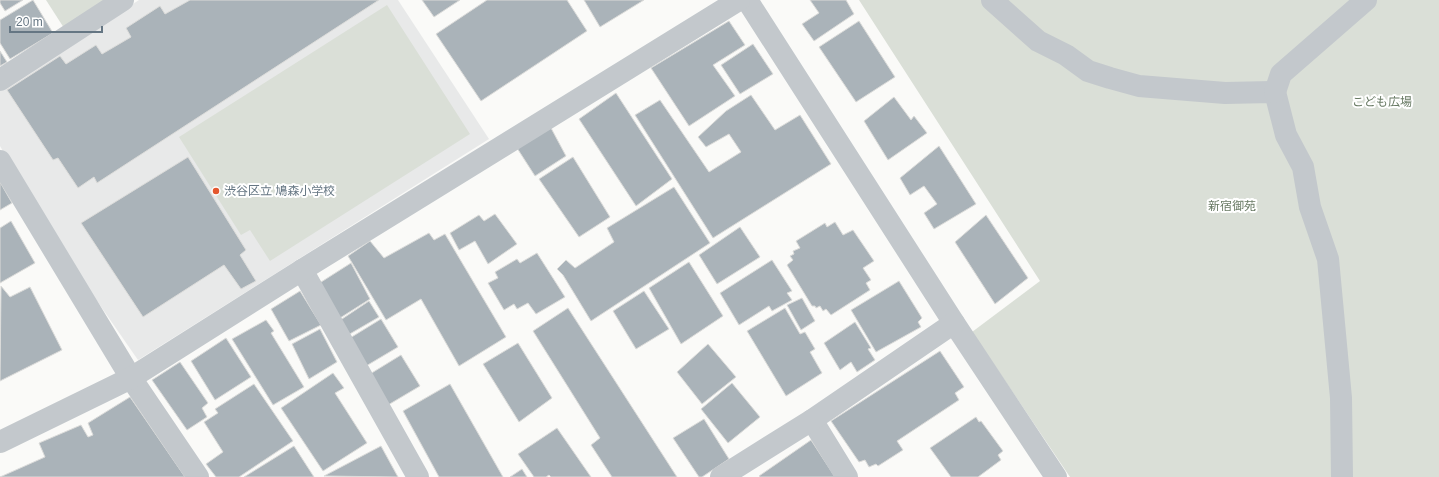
<svg xmlns="http://www.w3.org/2000/svg" width="1439" height="477" font-family="Helvetica,'Noto Sans JP',sans-serif">
	<style>
		.built { fill: #e8e9e9 }
		.green { fill: #dadfd7 }
		.building { fill: #aab3b9; stroke: #dcdcda }
		.lines { fill: none; stroke-linecap: round; stroke-linejoin: round }
		.street { stroke: #c3c8cc; stroke-width: 22 }
		.poi-dot { fill: #e4572e; stroke: #fff; stroke-width: 1.5 }
		.labels { text-anchor: middle; stroke-width: 4; stroke-linejoin: round; paint-order: stroke }
		.park-label { font-size: 12px; fill: #687a64; stroke: #fff }
		.poi-label { font-size: 12px; fill: #657683; stroke: #fff; text-anchor: start }
	</style>
	<rect width="100%" height="100%" fill="#fafaf8"/>
	<path class="built" d="M139 0H398L489 139 138 360 52 236 0 146V91Z"/>
	<g class="green">
		<path d="M46 0H109L64 28Z"/>
		<path d="M859 0H1439V477H1070L972 332 1040 281Z"/>
		<path d="M387 5 470 134 270 261 250 230 241 235 179 137Z"/>
	</g>
	<g class="building">
		<path d="M0 0H23L5 11 0 3Z"/>
		<path d="M33 0 53 33 10 59 0 43V20Z"/>
		<path d="M190 0H379L97 183 94 177 78 188 58 158 53 160 7 90 60 56 66 64 96 45 102 54 131 37 126 28 160 6 165 14Z"/>
		<path d="M422 0H460L434 17Z"/>
		<path d="M487 0H567L587 31 481 101 436 34Z"/>
		<path d="M584 0H644L600 27Z"/>
		<path d="M810 0H846L854 14 814 41 802 24 819 13Z"/>
		<path d="M729 21 745 45 713 65 735 96 689 126 651 68Z"/>
		<path d="M859 21 895 77 856 102 819 47Z"/>
		<path d="M753 44 773 74 740 94 721 65Z"/>
		<path d="M0 51 7 62 0 66Z"/>
		<path d="M616 93 672 179 636 206 579 119Z"/>
		<path d="M751 95 775 130 800 115 831 164 713 238 635 115 660 100 709 172 741 152 729 134 706 147 698 137 726 111Z"/>
		<path d="M894 97 911 120 914 116 927 133 888 160 864 121Z"/>
		<path d="M551 128 566 156 535 176 517 148Z"/>
		<path d="M939 146 976 204 934 229 924 213 937 204 924 186 910 195 900 178Z"/>
		<path d="M188 157 246 250 240 255 256 281 241 289 224 265 143 317 81 223Z"/>
		<path d="M573 157 610 217 579 237 539 179Z"/>
		<path d="M0 182 12 203 0 210Z"/>
		<path d="M674 187 710 243 591 321 563 275 557 269 566 260 575 268 614 242 607 228Z"/>
		<path d="M495 214 517 244 488 264 475 241 459 250 450 233 479 215 484 221Z"/>
		<path d="M986 215 1028 278 995 304 955 242Z"/>
		<path d="M11 221 35 263 0 283V228Z"/>
		<path d="M835 222 843 235 853 230 874 261 863 268 871 280 866 283 870 290 831 315 826 309 823 311 820 306 816 308 815 306H812L787 265 793 260 790 256 794 254 793 251 800 248 796 241 825 223 827 227Z"/>
		<path d="M740 227 760 257 717 284 699 255Z"/>
		<path d="M429 233 434 240 445 234 506 337 459 366 421 299 386 320 348 256 370 241 384 258Z"/>
		<path d="M537 253 565 297 536 314 528 303 517 309 514 304 504 310 488 283 498 278 495 272 517 259 520 263Z"/>
		<path d="M772 260 792 291 787 293 792 300 772 311 769 306 739 325 720 293Z"/>
		<path d="M689 262 723 316 681 344 649 288Z"/>
		<path d="M351 263 370 299 340 318 318 284Z"/>
		<path d="M899 281 922 318 918 322 921 327 876 352 851 310Z"/>
		<path d="M1 286 10 297 30 287 62 350 0 381Z"/>
		<path d="M300 291 321 325 289 341 271 309Z"/>
		<path d="M644 291 669 329 636 349 613 311Z"/>
		<path d="M802 298 815 321 801 330 787 305Z"/>
		<path d="M369 301 379 317 348 335 339 321Z"/>
		<path d="M568 308 677 477H612L591 445 600 438 533 331Z"/>
		<path d="M785 308 800 334 805 332 815 349 810 352 822 373 786 396 747 331Z"/>
		<path d="M381 319 398 347 366 366 350 338Z"/>
		<path d="M266 320 274 331 271 333 304 387 273 405 232 339Z"/>
		<path d="M855 322 871 348 868 349 875 360 857 372 851 362 840 370 824 343Z"/>
		<path d="M320 329 337 362 309 379 292 344Z"/>
		<path d="M226 338 251 377 215 400 191 361Z"/>
		<path d="M518 343 552 398 519 422 483 364Z"/>
		<path d="M708 344 736 377 702 404 677 372Z"/>
		<path d="M940 351 964 387 955 393 959 400 897 441 903 450 878 466 876 464 869 467 865 460 859 462 831 421Z"/>
		<path d="M401 355 420 386 388 405 370 374Z"/>
		<path d="M180 362 208 403 202 408 207 417 187 430 152 380Z"/>
		<path d="M333 373 344 388 335 393 367 443 323 471 281 408Z"/>
		<path d="M732 383 760 417 728 443 701 409Z"/>
		<path d="M254 384 293 441 239 477H216L206 464 223 452 204 422 218 413 215 409Z"/>
		<path d="M450 384 503 477H439L403 411Z"/>
		<path d="M130 397 185 477H0L45 457 39 443 81 425 88 437 93 435 88 423Z"/>
		<path d="M976 417 979 422 981 421 1003 451 998 455 1001 460 978 477H951L930 448Z"/>
		<path d="M704 419 729 459 702 477H699L673 438Z"/>
		<path d="M557 428 591 477H551L549 475 546 477H534L518 454Z"/>
		<path d="M811 440 835 477H760L759 476Z"/>
		<path d="M294 446 314 477H244Z"/>
		<path d="M381 446 398 477 324 476Z"/>
		<path d="M522 469 527 477H510Z"/>
	</g>
	<g class="lines">
		<g class="street">
			<path d="M747 0 954 323 1056 477"/>
			<path d="M992 0 1038 41 1066 55 1088 71 1110 78 1139 86 1225 93 1275 92 1286 135 1303 167 1310 207 1328 259 1341 398 1342 477"/>
			<path d="M0 80 123 0"/>
			<path d="M1275 92 1281 74 1366 0"/>
			<path d="M0 161 131 378 198 477"/>
			<path d="M302 270 418 477"/>
			<path d="M812 420 847 477"/>
			<path d="M0 442 131 378 302 270 739 0"/>
			<path d="M721 477 812 420 954 323"/>
		</g>
	</g>
	<circle class="poi-dot" cx="216" cy="191" r="4"/>
	<g class="labels">
		<g class="park-label">
			<text x="1382" y="106">こども広場</text>
			<text x="1232" y="210">新宿御苑</text>
		</g>
		<g class="poi-label">
			<text x="224" y="195">渋谷区立 鳩森小学校</text>
		</g>
	</g>
	<path d="M10 26v6h92v-6" fill="none" stroke="#657683" stroke-width="2"/>
	<text x="16" y="26" font-size="12" fill="#657683" stroke="#ffffff" stroke-width="3" paint-order="stroke">20 m</text>
</svg>
